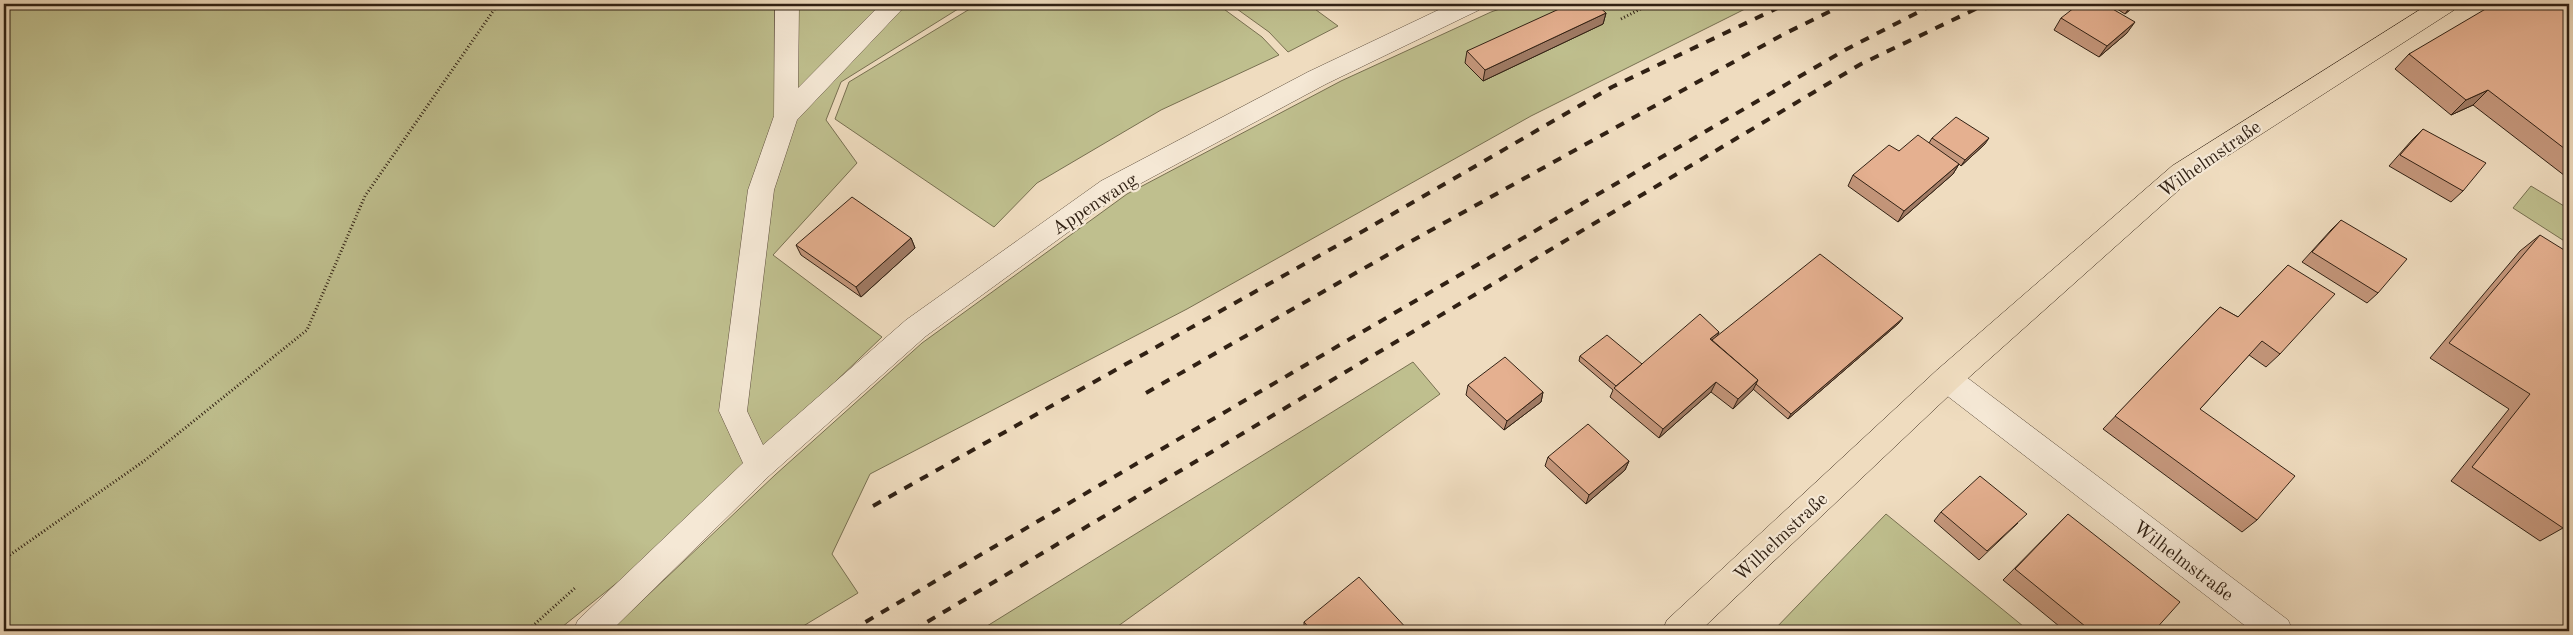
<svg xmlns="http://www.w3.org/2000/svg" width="2573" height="635" font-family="'Old Standard TT',serif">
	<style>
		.green { fill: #bfbf8e; stroke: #787051 }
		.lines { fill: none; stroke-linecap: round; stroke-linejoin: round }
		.minor-casing { stroke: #60503f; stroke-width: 1 }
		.major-casing { stroke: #312114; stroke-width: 1 }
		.path { stroke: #312114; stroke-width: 3; stroke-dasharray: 1 2.5; stroke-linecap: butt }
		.minor { fill: #f5e8d5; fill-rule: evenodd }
		.major { fill: #efdcbf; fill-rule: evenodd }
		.rail { stroke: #312114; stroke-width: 4; stroke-dasharray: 9 9; stroke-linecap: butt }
		.wall { fill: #c5977c; stroke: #312114 }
		.shaded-wall { fill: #a07b65; stroke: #312114 }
		.building { fill: #e5b090; stroke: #312114 }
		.labels { text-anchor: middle; stroke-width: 4.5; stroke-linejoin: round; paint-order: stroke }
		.street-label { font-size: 19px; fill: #312114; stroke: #f5e8d5 }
	</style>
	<rect width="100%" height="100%" fill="#efdcbf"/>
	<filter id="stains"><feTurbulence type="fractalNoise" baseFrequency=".004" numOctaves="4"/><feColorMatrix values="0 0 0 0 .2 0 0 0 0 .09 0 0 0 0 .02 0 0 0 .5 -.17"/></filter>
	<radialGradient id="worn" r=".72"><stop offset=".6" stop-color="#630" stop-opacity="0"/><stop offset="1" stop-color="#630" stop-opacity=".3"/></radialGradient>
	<g class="green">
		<path d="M4 4H966L841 82 826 120 857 163 773 255 882 337 669 541 557 631H4Z"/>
		<path d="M978 4H1217L1262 37 1279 55 1161 110 1037 183 994 227 835 119 849 82Z"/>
		<path d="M1230 4H1308L1338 26 1288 52 1269 32Z"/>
		<path d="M1514 4H1755L1531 116 1187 309 870 474 832 554 858 593 795 631H610L775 475 922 343 1127 194 1341 81 1491 12Z"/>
		<path d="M2531 186 2569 209V244L2513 208Z"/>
		<path d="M1413 362 1440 394 1114 629 1115 631H979Z"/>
		<path d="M1886 514 2029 631H1773Z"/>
	</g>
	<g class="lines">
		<defs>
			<g id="minor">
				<path d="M775 4H799L798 88 881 4H907L797 120 774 190 747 411 763 445 906 320 1101 181 1308 72 1451 4H1483L1479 10 1326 84 1119 195 926 336 769 476 611 631H573L578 620 743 463 719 411 748 190 774 116Z"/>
				<path d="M1947 367 1957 370 2288 620 2293 631H2252L1937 388 1933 379 1937 370Z"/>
			</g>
			<path id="major" d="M2429 4H2458L2454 10 2190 180 1957 388 1700 631H1662L1667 620 1937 370 2172 166Z"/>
		</defs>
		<use href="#minor" class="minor-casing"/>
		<use href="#major" class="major-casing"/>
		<g class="path">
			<path d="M1621 19 1650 4"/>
			<path d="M4 559 144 461 307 330 365 196 498 4"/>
			<path d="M527 631 575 588"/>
		</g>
		<use href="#minor" class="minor"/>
		<use href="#major" class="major"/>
		<g class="rail">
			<path d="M1146 393 1417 238 1784 34 1845 4"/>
			<path d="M873 506 1365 230 1612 87 1786 4"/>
			<path d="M850 631 1845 50 1934 4"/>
			<path d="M912 631 1861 64 1986 4"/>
		</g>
	</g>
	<g class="wall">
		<path d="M2109 4H2137L2125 14Z"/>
		<path d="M2569 4V179L2473 105 2451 115 2395 69 2409 54Z"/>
		<path d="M1606 13 1603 24 1483 81 1465 63 1467 51Z"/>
		<path d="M2061 18 2127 33 2099 57 2054 30Z"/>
		<path d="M2423 129 2463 191 2451 202 2389 166 2412 140Z"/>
		<path d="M1932 138 1985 144 1961 166 1959 164 1953 174 1898 222 1848 186 1853 175 1899 151 1929 143Z"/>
		<path d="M2341 220 2378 293 2367 303 2302 262 2331 230Z"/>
		<path d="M2540 235 2563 528 2540 541 2451 481 2509 409 2430 358 2520 251Z"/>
		<path d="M911 238 915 248 861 297 801 255 796 245Z"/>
		<path d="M2288 265 2280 354 2266 367 2249 355 2200 409 2257 520 2242 532 2103 429 2220 307 2238 317Z"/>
		<path d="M1899 323 1788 419 1753 389 1733 409 1711 392 1659 438 1610 397 1613 390 1579 361 1580 356 1642 364 1717 336Z"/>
		<path d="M1468 385 1543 392 1541 402 1504 430 1466 395Z"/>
		<path d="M1548 457 1629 461 1625 470 1586 504 1545 466Z"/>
		<path d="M1941 512 2018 523 1979 560 1934 521Z"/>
		<path d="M2068 514 2154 631H2065L2003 580Z"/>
		<path d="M1304 622 1409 631H1305L1304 630Z"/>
	</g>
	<g class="shaded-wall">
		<path d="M2134 4H2137L2125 14 2130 7Z"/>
		<path d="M1606 13 1603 24 1483 81 1485 70Z"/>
		<path d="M2135 22 2127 33 2099 57 2107 46Z"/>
		<path d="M2488 90 2473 105 2451 115 2466 100Z"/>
		<path d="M1989 138 1985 144 1961 166 1965 160Z"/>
		<path d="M1959 164 1953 174 1898 222 1904 211Z"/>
		<path d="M911 238 915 248 861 297 856 287Z"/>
		<path d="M1903 318 1899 323 1788 419 1791 414Z"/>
		<path d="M1719 332 1715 342 1710 339Z"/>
		<path d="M1758 380 1753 390 1733 409 1738 399Z"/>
		<path d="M1716 382 1711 392 1659 438 1663 429Z"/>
		<path d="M1543 392 1541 402 1504 430 1507 421Z"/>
		<path d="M1629 461 1625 470 1586 504 1589 495Z"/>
	</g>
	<g class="building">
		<path d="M1570 4H1596L1606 13 1485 70 1467 51Z"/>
		<path d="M2079 4H2104L2135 22 2107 46 2061 18Z"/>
		<path d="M2124 4H2134L2130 7Z"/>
		<path d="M2494 4H2569V152L2488 90 2466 100 2409 54Z"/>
		<path d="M1956 117 1989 138 1965 160 1932 138Z"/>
		<path d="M2423 129 2486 163 2463 191 2400 155Z"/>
		<path d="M1918 135 1959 164 1904 211 1853 175 1889 145 1899 151Z"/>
		<path d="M852 197 911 238 856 287 796 245Z"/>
		<path d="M2341 220 2407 259 2378 293 2312 252Z"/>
		<path d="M2540 235 2569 253V519L2563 528 2472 467 2530 394 2449 343Z"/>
		<path d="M1820 254 1903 318 1791 414 1756 384 1758 380 1712 340Z"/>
		<path d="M2288 265 2335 294 2280 354 2262 341 2200 409 2295 476 2257 520 2115 416 2220 307 2238 317Z"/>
		<path d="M1700 314 1719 332 1710 339 1758 380 1738 399 1716 382 1663 429 1614 388Z"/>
		<path d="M1607 335 1642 364 1616 386 1580 356Z"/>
		<path d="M1505 357 1543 392 1507 421 1468 385Z"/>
		<path d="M1588 424 1629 461 1589 495 1548 457Z"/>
		<path d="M1980 476 2027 514 1987 551 1941 512Z"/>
		<path d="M2068 514 2180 602 2154 631H2091L2015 569Z"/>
		<path d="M1359 577 1409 631H1312L1304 622Z"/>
	</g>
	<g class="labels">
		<g class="street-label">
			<text transform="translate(2209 158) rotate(-35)" y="7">Wilhelmstraße</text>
			<text transform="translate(1094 203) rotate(-33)" y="7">Appenwang</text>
			<text transform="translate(1780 536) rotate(-43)" y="7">Wilhelmstraße</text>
			<text transform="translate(2184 560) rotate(37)" y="7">Wilhelmstraße</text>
		</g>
	</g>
	<rect width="2573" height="635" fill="none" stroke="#efdcbf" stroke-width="20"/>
	<rect x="5" y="5" width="2563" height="625" fill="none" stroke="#312114" stroke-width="2.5"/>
	<rect x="10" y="10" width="2553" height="615" fill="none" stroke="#312114"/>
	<rect width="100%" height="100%" filter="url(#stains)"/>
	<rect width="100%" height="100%" fill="url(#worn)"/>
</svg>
